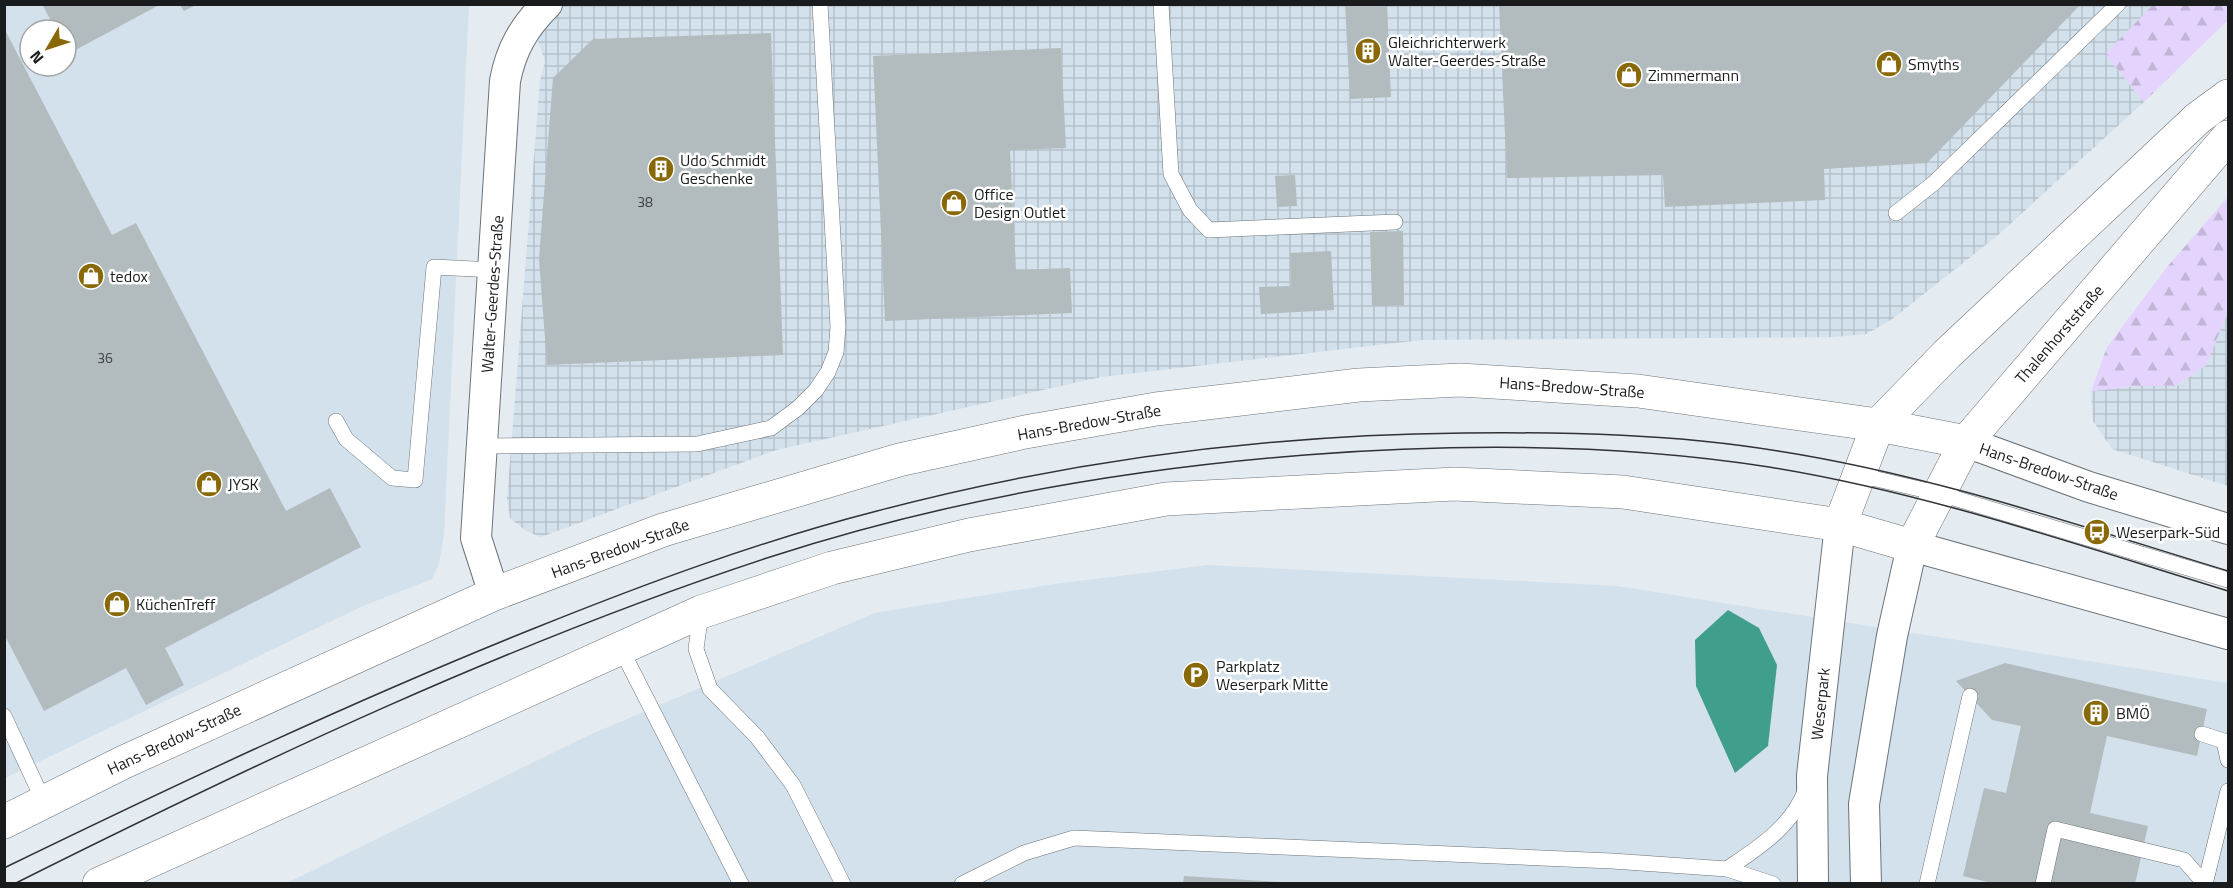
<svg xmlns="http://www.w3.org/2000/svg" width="2233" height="888" font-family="'Titillium Web',sans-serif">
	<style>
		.built { fill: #d3e1ec; fill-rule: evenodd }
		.industrial { fill: url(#industrial-grid) }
		.forest { fill: url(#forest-firs) }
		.water { fill: #409e8d }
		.building { fill: #b2bcbe }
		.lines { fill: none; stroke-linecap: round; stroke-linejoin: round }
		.lane-casing { stroke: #6c7378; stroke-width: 16 }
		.street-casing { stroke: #6c7378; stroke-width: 32 }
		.secondary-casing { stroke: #6c7378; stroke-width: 34 }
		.lane { stroke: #fff; stroke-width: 15 }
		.street { stroke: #fff; stroke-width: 30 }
		.secondary { stroke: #fff; stroke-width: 33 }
		.tram { stroke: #303235; stroke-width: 1.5 }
		.labels { text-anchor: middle; stroke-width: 5; stroke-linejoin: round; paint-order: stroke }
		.number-label { font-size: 14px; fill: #3f4345 }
		.poi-label { font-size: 16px; fill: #191b1d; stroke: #fff; text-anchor: start }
		.street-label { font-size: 16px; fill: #191b1d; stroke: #fff }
	</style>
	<defs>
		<pattern id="industrial-grid" width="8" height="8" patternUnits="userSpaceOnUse" patternTransform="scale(1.5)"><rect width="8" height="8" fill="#d3e1ec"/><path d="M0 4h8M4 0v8" fill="none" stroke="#b5c0ca"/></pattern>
		<pattern id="forest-firs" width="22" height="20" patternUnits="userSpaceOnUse" patternTransform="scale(1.5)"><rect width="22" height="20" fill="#e4d4fd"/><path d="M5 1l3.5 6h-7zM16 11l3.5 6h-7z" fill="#c3b5d8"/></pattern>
	</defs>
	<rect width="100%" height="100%" fill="#e4ebf1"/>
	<g class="built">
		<path d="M5 5H469L444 534 439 564 432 579 363 606 5 778ZM30 30H66V66H30Z"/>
		<path d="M1208 565 1617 586 2228 683V883L285 884 587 736 875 613 1054 584Z"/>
	</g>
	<g class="industrial">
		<path d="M526 5H2154L2105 54 2144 102 1997 236 1891 320 1866 334 1834 337 1422 340 1101 377 776 450 541 537 526 531 510 518 507 499 540 81 545 61Z"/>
		<path d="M2228 312V486L2112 449 2093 421 2091 391 2136 386H2177L2206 365Z"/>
	</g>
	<g class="forest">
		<path d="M2154 4 2228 5V20L2144 102 2105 54Z"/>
		<path d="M2228 197V312L2206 365 2176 386H2136L2091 391 2107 347 2167 267Z"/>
	</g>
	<path class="water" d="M1728 610 1759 628 1777 665 1768 746 1735 773 1696 686 1695 640Z"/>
	<g class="building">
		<path d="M42 4H161L68 54 66 30H56Z"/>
		<path d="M1345 4H1387L1391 97 1350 99Z"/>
		<path d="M180 5H196L184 11Z"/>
		<path d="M1499 5H2080L1927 163 1824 169 1825 200 1665 207 1663 175 1507 178Z"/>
		<path d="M4 28 112 235 136 223 286 511 330 488 361 547 165 648 184 685 146 705 126 668 44 711 4 634Z"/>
		<path d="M771 33 783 355 547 365 539 259 553 78 593 39Z"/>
		<path d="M1061 48 1066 148 1010 150 1016 270 1070 268 1072 313 885 321 873 56Z"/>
		<path d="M1295 175 1297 206 1277 207 1275 176Z"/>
		<path d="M1403 231 1404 305 1372 306 1370 232Z"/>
		<path d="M1331 251 1334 310 1261 314 1259 287 1291 286 1290 253Z"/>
		<path d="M2005 663 2207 709 2197 756 2107 736 2090 813 2148 826 2135 884H1995L1963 876 1984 788 2006 793 2021 726 1992 720 1956 681Z"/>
		<path d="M1184 876 1278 882V884H1183Z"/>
	</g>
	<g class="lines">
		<defs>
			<g id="lane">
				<path d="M1161 4 1171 174 1190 210 1209 230 1395 222"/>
				<path d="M1896 213 1934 183 2118 4"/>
				<path d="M336 421 346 439 392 478 415 480 434 267 495 270"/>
				<path d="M482 446 697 444 771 428 798 408 816 390 828 372 836 352 838 327 820 4"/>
				<path d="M1859 475 1937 493 2228 580"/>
				<path d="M701 612 696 649 710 689 757 737 793 785 843 884"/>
				<path d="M620 647 741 884"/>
				<path d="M4 716 44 802"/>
				<path d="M2202 734 2224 741 2228 760"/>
				<path d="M1727 869C1759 847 1789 829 1805 792"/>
				<path d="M962 884 1024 853 1074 838 1612 861 1727 869 1773 884"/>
				<path d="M1927 884 1970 696"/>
				<path d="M2043 884 2055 829 2184 860 2205 884"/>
				<path d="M2205 884 2228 791"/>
			</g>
			<g id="street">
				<path d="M1966 442 2089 487 2228 529"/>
				<path d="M494 594 476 538 505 81C511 49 524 27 547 4"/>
				<path d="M1813 884 1812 776 1840 525"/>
				<path d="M1866 884 1864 804 1892 636 1912 546 2228 634"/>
			</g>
			<g id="secondary">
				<path d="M1840 525 1878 425 1947 354 2198 118 2228 96"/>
				<path d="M4 822 124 762 494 594 663 530 899 460 1025 432 1156 409 1359 385 1460 380 1638 391 1878 425 1966 442"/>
				<path d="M99 884 701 612 832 568 969 535 1166 499 1455 484 1623 492 1840 525 1912 546 1966 442 2228 137"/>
			</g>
		</defs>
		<use href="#lane" class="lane-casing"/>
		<use href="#street" class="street-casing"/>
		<use href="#secondary" class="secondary-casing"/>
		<use href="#lane" class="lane"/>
		<use href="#street" class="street"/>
		<use href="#secondary" class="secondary"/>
		<g class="tram">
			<path d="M4 868C179 783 355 700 535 628 647 583 760 541 877 511 1070 460 1265 435 1464 433 1569 432 1675 434 1778 451 1932 475 2080 526 2228 571"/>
			<path d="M14 884C260 761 508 643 770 557 943 501 1125 469 1305 455 1460 443 1615 443 1769 467 1925 492 2077 545 2228 591"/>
		</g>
	</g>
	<defs>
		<symbol id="building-disc" viewBox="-11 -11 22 22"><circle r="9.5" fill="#896907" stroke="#fff"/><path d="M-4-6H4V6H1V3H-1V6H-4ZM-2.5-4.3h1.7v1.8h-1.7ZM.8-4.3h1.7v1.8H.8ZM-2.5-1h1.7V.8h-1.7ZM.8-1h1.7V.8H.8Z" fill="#fff"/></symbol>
		<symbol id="shop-disc" viewBox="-11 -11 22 22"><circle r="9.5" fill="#896907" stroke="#fff"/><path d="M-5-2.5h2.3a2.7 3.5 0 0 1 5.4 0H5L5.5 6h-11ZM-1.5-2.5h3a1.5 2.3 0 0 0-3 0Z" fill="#fff"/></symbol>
		<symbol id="bus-disc" viewBox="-11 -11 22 22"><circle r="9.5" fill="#896907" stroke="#fff"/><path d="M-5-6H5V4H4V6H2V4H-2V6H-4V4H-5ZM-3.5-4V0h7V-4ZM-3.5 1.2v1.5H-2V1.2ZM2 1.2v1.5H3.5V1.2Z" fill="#fff"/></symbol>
		<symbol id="parking-disc" viewBox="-11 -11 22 22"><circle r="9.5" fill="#896907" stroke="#fff"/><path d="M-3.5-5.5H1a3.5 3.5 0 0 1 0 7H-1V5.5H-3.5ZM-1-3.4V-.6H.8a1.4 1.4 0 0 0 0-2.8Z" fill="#fff"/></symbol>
	</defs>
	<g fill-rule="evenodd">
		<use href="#building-disc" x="1353" y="36" width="30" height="30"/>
		<use href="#shop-disc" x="1874" y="49" width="30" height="30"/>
		<use href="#shop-disc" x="1614" y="60" width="30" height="30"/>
		<use href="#building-disc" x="646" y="154" width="30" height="30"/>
		<use href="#shop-disc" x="939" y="188" width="30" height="30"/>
		<use href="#shop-disc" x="76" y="261" width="30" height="30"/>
		<use href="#shop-disc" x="194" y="469" width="30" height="30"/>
		<use href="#bus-disc" x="2082" y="517" width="30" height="30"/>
		<use href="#shop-disc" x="102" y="589" width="30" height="30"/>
		<use href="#parking-disc" x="1181" y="660" width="30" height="30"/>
		<use href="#building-disc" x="2081" y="698" width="30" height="30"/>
	</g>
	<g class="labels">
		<g class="number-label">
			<text x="645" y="207">38</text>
			<text x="105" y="363">36</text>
		</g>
		<g class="poi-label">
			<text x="1388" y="48">Gleichrichterwerk<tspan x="1388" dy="18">Walter-Geerdes-Straße</tspan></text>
			<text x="1908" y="70">Smyths</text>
			<text x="1648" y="81">Zimmermann</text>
			<text x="680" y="166">Udo Schmidt<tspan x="680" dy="18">Geschenke</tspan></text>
			<text x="974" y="200">Office<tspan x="974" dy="18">Design Outlet</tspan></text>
			<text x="110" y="282">tedox</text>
			<text x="228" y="490">JYSK</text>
			<text x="2116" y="538">Weserpark-Süd</text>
			<text x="136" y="610">KüchenTreff</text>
			<text x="1216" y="672">Parkplatz<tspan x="1216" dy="18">Weserpark Mitte</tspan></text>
			<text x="2116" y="719">BMÖ</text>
		</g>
		<g class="street-label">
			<text transform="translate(492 294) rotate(-86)" y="6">Walter-Geerdes-Straße</text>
			<text transform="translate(2059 334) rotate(-49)" y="6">Thalenhorststraße</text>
			<text transform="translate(1572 387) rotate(4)" y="6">Hans-Bredow-Straße</text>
			<text transform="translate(1089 422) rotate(-10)" y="6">Hans-Bredow-Straße</text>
			<text transform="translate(2049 471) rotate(19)" y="6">Hans-Bredow-Straße</text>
			<text transform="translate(620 548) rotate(-20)" y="6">Hans-Bredow-Straße</text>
			<text transform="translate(1820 704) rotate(-84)" y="6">Weserpark</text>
			<text transform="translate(174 739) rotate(-25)" y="6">Hans-Bredow-Straße</text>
		</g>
	</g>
	<rect width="2233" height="888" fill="none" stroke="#191b1d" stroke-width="12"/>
	<g transform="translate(48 48) rotate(231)"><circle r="28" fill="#ffffff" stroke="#a3a4a5" stroke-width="1.5"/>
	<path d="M0-4.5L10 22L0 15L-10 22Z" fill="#896907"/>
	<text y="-9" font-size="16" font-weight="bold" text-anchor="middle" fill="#191b1d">N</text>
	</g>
</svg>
